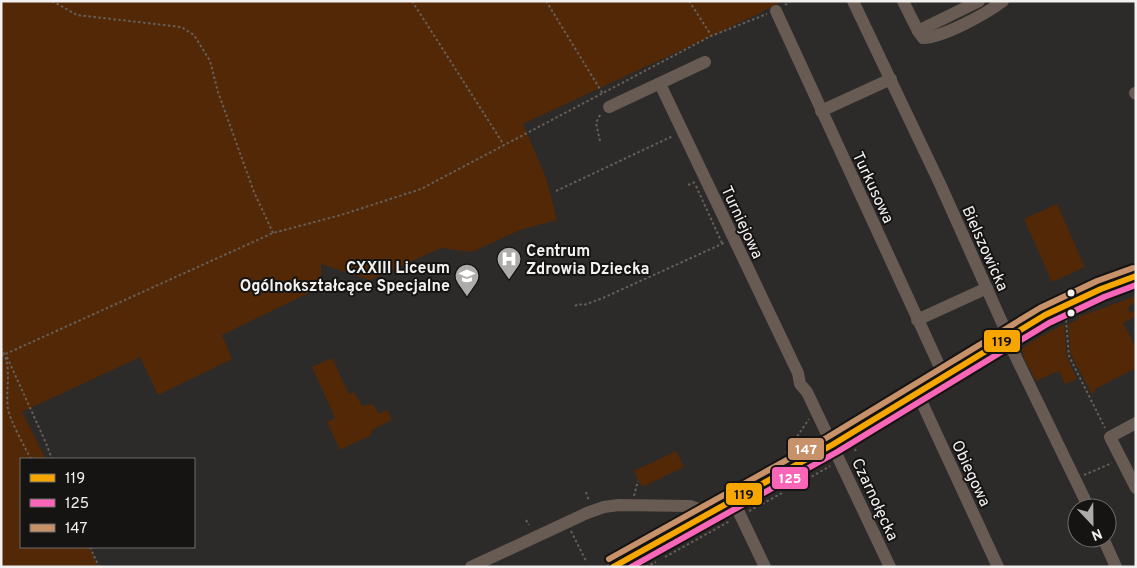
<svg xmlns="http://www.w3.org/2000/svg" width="1137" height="568" font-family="Overpass,sans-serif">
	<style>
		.green { fill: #522806 }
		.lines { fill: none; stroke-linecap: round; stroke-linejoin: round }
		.path { stroke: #675f59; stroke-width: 2; stroke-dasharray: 2.5 2.5; stroke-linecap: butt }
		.minor { stroke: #685b53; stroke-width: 12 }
		.bus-1-casing { stroke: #151413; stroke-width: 10 }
		.bus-2-casing { stroke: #151413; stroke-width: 10 }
		.bus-3-casing { stroke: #151413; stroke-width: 10 }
		.bus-1 { stroke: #f7a600; stroke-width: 6 }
		.bus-2 { stroke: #fa66b7; stroke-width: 6 }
		.bus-3 { stroke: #c7916a; stroke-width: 6 }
		.bus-dot { fill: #f3f1f0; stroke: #151413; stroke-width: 2 }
		.labels { text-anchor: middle; stroke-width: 4; stroke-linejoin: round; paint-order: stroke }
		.street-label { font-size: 16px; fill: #f3f1f0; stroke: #151413 }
		.poi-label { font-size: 16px; font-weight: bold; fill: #f3f1f0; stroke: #151413; text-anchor: start }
		.line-badge { stroke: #151413; stroke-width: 2 }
		.badge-label { font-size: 14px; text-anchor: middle; font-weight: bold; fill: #fff }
		.pale-badge-label { font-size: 14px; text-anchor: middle; font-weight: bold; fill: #111 }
	</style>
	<rect width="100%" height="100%" fill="#2c2b2a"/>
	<g class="green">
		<path d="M1 1H782L758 14 523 124 546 178 557 220 520 230 472 252 441 248 370 280 321 264V287L222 335 232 359 158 395 140 357 22 412 46 459H21V547H89L98 567H1Z"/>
		<path d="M1057 204 1085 267 1052 282 1024 219Z"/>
		<path d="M1136 296V301L1127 309 1130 313 1136 310V316L1123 323 1136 348V368L1095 389 1093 396 1071 355 1068 324 1079 319 1078 317Z"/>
		<path d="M1064 324 1067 357 1077 379 1065 384 1059 371 1036 381 1024 358 1022 349 1029 343Z"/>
		<path d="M332 358 349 394 354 392 362 406 370 404 374 406 379 414 388 410 392 420 372 430 371 435 340 450 327 422 335 418 312 367Z"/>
		<path d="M676 451 684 467 642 487 634 471Z"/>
	</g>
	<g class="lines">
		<g class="path">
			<path d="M47 1 54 2 77 15 181 27 194 35 210 61 218 92 254 192 273 233"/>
			<path d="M412 1 504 145"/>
			<path d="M546 1 603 94"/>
			<path d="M689 1 711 35"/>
			<path d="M785 5 791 1"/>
			<path d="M600 141 596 123 601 113"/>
			<path d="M688 185 695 182"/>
			<path d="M696 186 722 243"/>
			<path d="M556 191 673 136"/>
			<path d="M575 306 578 304 584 305 603 298 724 243"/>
			<path d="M1066 320 1069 356 1105 428"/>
			<path d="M1 348C13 366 5 389 8 409 10 420 25 448 31 459"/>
			<path d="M1 356 273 233 341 215 421 189 711 36 767 14"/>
			<path d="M7 357 46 443 52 459"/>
			<path d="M852 445 856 451"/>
			<path d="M786 453 809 419"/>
			<path d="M1084 475 1112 463"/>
			<path d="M790 489 830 466"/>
			<path d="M586 492 589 501"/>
			<path d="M634 496 638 481"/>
			<path d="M749 511 784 492"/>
			<path d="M526 520 529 525"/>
			<path d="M571 531 586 561"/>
			<path d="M90 547 99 567"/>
			<path d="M665 557 730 521"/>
			<path d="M646 567 656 562"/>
		</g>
		<g class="minor">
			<path d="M853 1 941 186 1008 336 1012 349 1089 508"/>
			<path d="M903 1 918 31 923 38C944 37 986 14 1003 1"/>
			<path d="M776 11 944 376"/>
			<path d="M918 31 979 1"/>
			<path d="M660 84 798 373 800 384 807 392 890 567"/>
			<path d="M1135 93 1136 94"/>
			<path d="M609 107 705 62"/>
			<path d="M821 111 891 79"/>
			<path d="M917 320 987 288"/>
			<path d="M917 392 998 567"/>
			<path d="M1136 423 1110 437 1136 488"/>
			<path d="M733 500 765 567"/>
			<path d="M1103 538 1116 567"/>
			<path d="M471 567 587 513 604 507 619 505 690 506 704 511 708 514"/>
			<path d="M613 567 832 445 1045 315 1101 289 1136 276"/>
		</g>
		<defs>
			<path id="bus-1" d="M613 567 832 445 1045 315 1101 289 1136 276"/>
			<path id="bus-2" d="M631 567 837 452 1049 323 1104 297 1136 285"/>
			<path id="bus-3" d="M609 559 828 437 1040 308 1097 281 1133 268"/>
		</defs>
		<use href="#bus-1" class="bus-1-casing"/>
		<use href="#bus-2" class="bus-2-casing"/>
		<use href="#bus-3" class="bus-3-casing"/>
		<use href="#bus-1" class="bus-1"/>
		<use href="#bus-2" class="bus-2"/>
		<use href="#bus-3" class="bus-3"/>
	</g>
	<defs>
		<symbol id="hospital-pin" viewBox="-11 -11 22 30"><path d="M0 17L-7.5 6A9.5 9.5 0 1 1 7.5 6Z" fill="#adacab" stroke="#151413"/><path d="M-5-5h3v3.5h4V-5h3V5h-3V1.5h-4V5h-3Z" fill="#fff"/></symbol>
		<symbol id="school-pin" viewBox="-11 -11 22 30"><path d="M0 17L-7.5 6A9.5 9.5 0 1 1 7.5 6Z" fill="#adacab" stroke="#151413"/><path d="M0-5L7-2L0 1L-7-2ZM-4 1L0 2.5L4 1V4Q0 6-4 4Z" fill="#fff"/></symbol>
	</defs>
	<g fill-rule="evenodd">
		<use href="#hospital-pin" x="495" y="245" width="28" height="38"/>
		<use href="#school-pin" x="453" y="262" width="28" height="38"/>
	</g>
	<g class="bus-dot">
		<circle cx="1071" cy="293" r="4.5"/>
		<circle cx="1071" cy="313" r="4.5"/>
	</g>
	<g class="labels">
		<g class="street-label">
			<text transform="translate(874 187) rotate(65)" y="6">Turkusowa</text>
			<text transform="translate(743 222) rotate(65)" y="6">Turniejowa</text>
			<text transform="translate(986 248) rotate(66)" y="6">Bielszowicka</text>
			<text transform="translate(972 473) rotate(65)" y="6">Obiegowa</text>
			<text transform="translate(876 499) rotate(65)" y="6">Czarnołęcka</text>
		</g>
		<g class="poi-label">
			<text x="526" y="256">Centrum<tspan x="526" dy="18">Zdrowia Dziecka</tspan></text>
			<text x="450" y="273" text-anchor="end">CXXIII Liceum<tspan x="450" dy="18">Ogólnokształcące Specjalne</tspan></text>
		</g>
	</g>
	<g class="line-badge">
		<rect x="983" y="329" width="38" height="24" rx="5" fill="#f7a600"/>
		<rect x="787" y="437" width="38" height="24" rx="5" fill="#c7916a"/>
		<rect x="771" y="466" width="38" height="24" rx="5" fill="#fa66b7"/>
		<rect x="725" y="482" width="38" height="24" rx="5" fill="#f7a600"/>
	</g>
	<g class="badge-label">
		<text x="806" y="454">147</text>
		<text x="790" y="483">125</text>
	</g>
	<g class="pale-badge-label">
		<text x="1002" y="346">119</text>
		<text x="744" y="499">119</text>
	</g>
	<rect width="1137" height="568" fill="none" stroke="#f3f1f0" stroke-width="5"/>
	<rect x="20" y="458" width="175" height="90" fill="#151413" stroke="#6e6c6b"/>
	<rect x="30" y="474" width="25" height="8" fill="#f7a600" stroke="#6e6c6b"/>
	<text x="65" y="483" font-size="15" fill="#f3f1f0">119</text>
	<rect x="30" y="499" width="25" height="8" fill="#fa66b7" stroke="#6e6c6b"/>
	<text x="65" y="508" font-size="15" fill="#f3f1f0">125</text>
	<rect x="30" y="524" width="25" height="8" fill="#c7916a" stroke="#6e6c6b"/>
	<text x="65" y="533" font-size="15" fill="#f3f1f0">147</text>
	<g transform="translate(1092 523) rotate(158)"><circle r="24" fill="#151413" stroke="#6e6c6b"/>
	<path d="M0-4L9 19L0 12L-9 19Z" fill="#adacab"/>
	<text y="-8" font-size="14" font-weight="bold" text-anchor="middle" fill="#f3f1f0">N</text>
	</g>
</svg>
